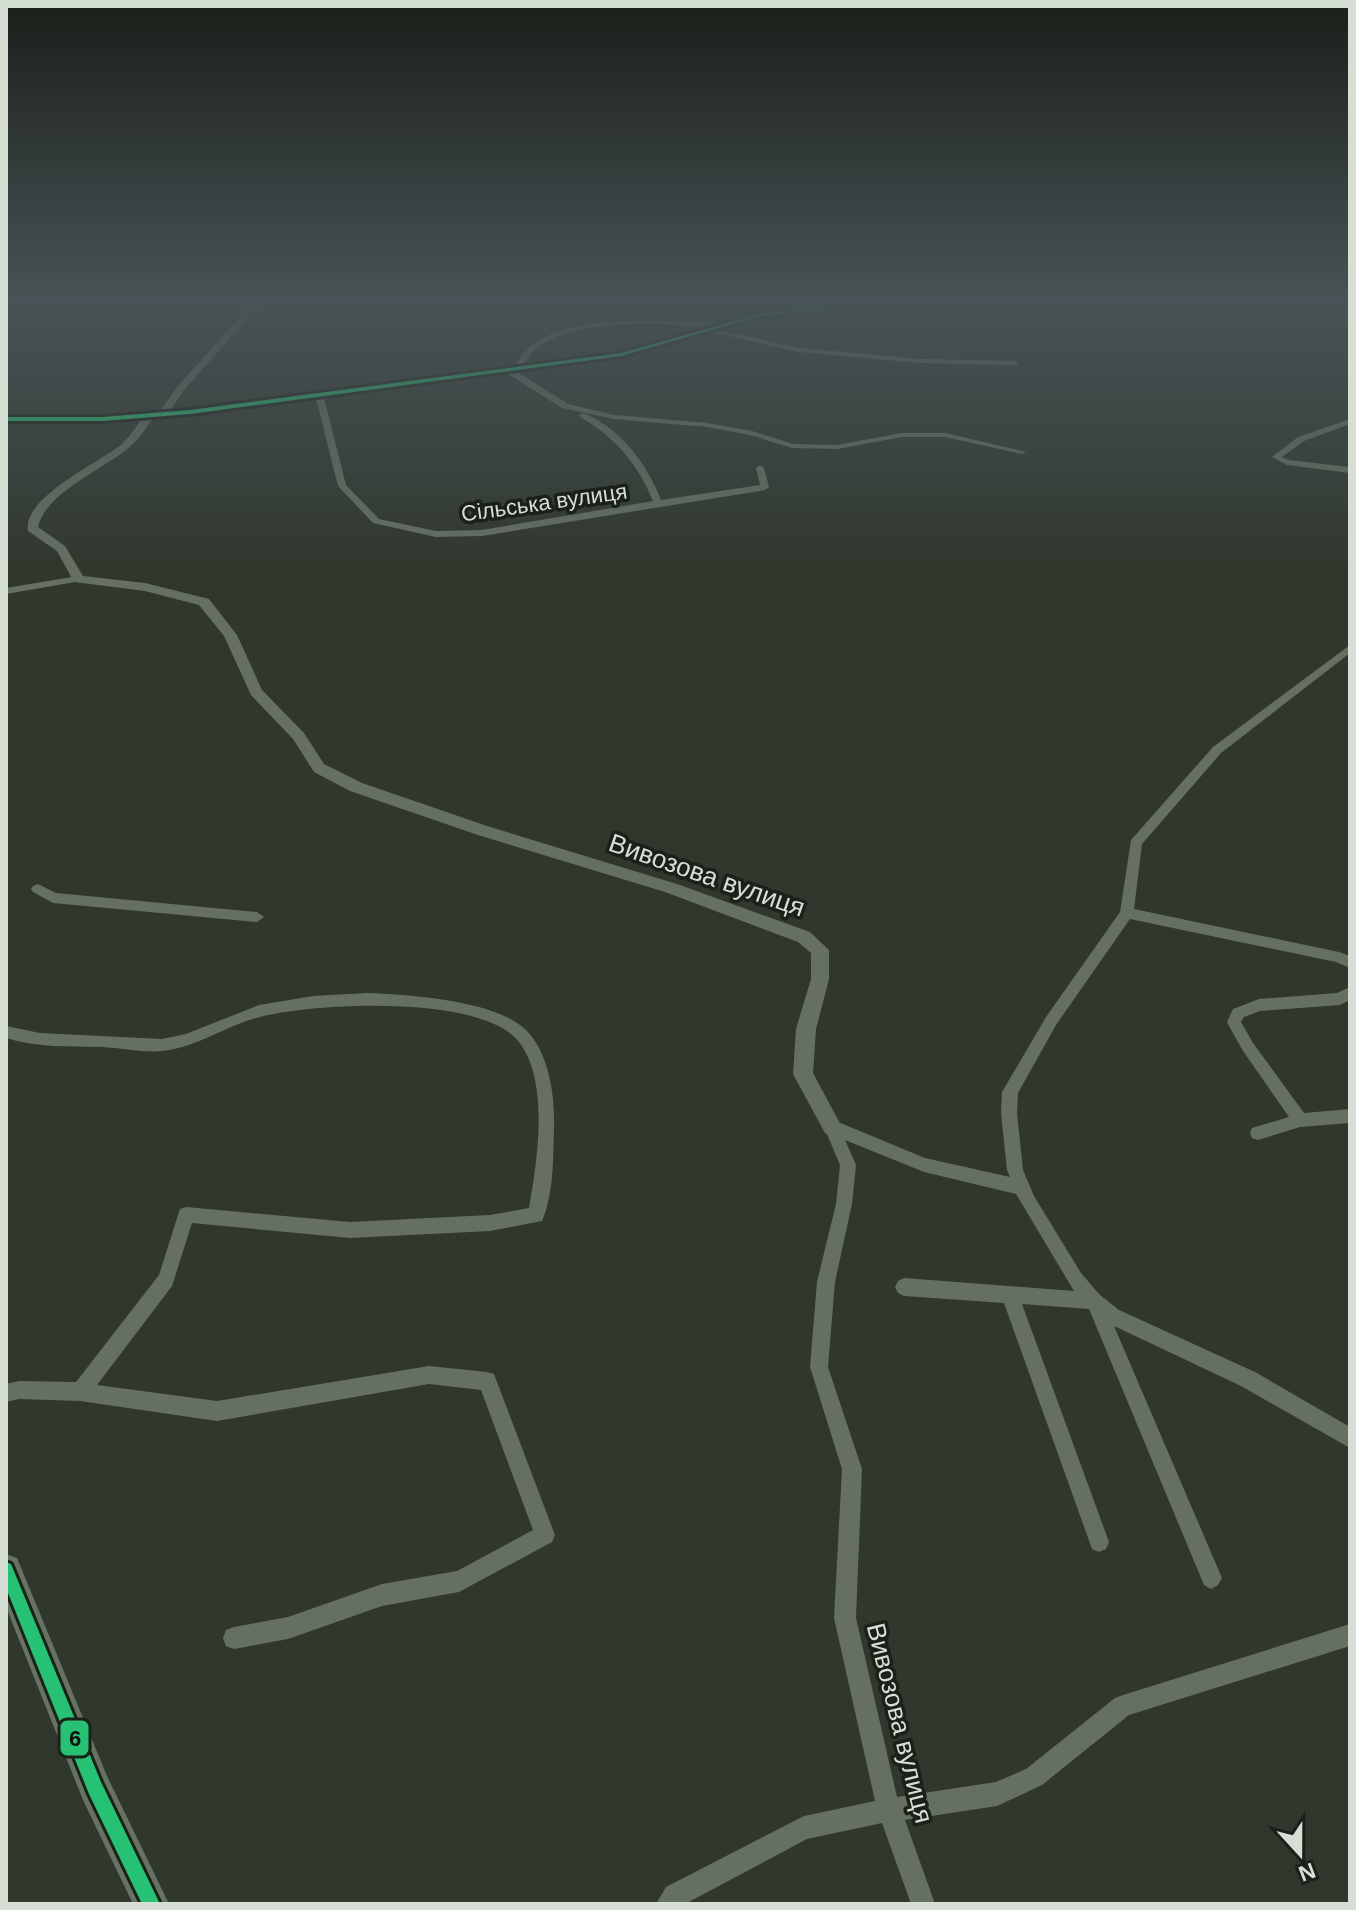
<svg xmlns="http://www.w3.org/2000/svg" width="1356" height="1910" font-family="Helvetica,sans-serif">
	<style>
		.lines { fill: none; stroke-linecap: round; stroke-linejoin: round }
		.minor { fill: #656f62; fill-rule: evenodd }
		.tertiary { fill: #656f62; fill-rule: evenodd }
		.secondary { fill: #667362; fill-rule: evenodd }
		.trunk { fill: #647062; fill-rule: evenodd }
		.bus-1-casing { stroke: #1a2119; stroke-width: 6 }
		.bus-1 { fill: #26c172; fill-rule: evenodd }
		.labels { text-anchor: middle; stroke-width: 7; stroke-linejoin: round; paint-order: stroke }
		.far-street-label { font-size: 22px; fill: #d6dfd3; stroke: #1a2119 }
		.street-label { font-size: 26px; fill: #d6dfd3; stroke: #1a2119 }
		.line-badge { stroke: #1a2119; stroke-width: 3 }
		.pale-badge-label { font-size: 22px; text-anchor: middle; font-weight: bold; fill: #111 }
	</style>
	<rect width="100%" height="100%" fill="#30382e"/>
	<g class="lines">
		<g class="minor">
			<path d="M651 321 719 323 722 325 719 327C667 324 586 316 541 345 532 351 526 361 520 369L513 367C520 359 526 349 534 343 567 321 613 322 651 321Z"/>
			<path d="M709 328 799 348 920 359 1015 361 1019 363 1015 365 920 363 799 352 707 331Z"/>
			<path d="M502 366H508L568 404 614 415 707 423 752 431 793 444 837 445 902 433H945L1026 452 1022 454 945 437H902L837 449 792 448 750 435 707 427 614 419 562 408 502 370Z"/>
			<path d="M319 392 323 394 346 485 379 519 436 531 482 530 653 501C638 464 615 437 580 417L579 415 583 413C620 428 647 463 661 500L760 485 756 468 760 465 764 468 769 487 765 490 482 536 436 537 373 523 338 486 315 394Z"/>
			<path d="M1350 419V424L1304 441 1282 457 1289 460 1350 467V473L1287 465 1272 457 1298 437Z"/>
			<path d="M78 576 81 577V581L6 594V588Z"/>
			<path d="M1350 645V653L1221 753 1142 844 1134 909 1339 952 1350 956V968L1336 962 1130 919 1056 1025 1018 1093 1017 1113 1023 1170 1034 1196 1081 1273 1100 1295 1119 1310 1255 1372 1350 1427V1448L1241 1386 1114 1326 1222 1578 1218 1585 1211 1589 1204 1585 1089 1309 1022 1304 1109 1542 1106 1549 1099 1552 1092 1549 1004 1303 904 1296 898 1293 895 1287 898 1281 904 1278 1074 1291 1016 1194 924 1172 845 1140 856 1165 852 1204 835 1282 828 1367 862 1469 856 1618 897 1797 996 1782 1026 1769 1115 1698 1123 1695 1350 1624V1646L1129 1715 1042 1785 997 1806 905 1820 935 1904H911L882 1823 807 1839 685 1904H656L666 1887 804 1816 875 1801 834 1618 842 1469 810 1367 817 1282 836 1204 840 1165 824 1127 826 1122 832 1120 838 1122 925 1158 1010 1177 1007 1170 1001 1113 1002 1092 1046 1017 1120 912 1131 840 1213 747Z"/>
			<path d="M38 884 56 893 257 912 264 917 257 922 53 903 33 892 31 889 33 886Z"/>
			<path d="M1350 987V1000L1340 1005 1260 1011 1244 1017 1241 1022 1253 1043 1304 1113 1350 1109V1123L1300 1127 1258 1140 1252 1138 1250 1133 1252 1128 1289 1117 1243 1051 1229 1026 1227 1022 1233 1009 1259 999 1337 993Z"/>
			<path d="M368 993C410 995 497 1000 527 1031 550 1055 555 1098 554 1129 553 1158 554 1194 542 1221L490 1231 350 1238 192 1223 172 1286 97 1385 217 1401 429 1366 487 1372 494 1374 555 1535 552 1542 459 1592 382 1606 288 1639 234 1649 226 1646 223 1638 226 1630 234 1627 288 1617 382 1584 457 1571 533 1530 481 1390 429 1384 217 1421 80 1401 19 1399 6 1402V1384L19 1381 76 1382 159 1275 178 1215 180 1209 186 1207 350 1222 490 1215 529 1208C537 1162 550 1082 519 1042 482 994 314 1003 260 1017 227 1025 198 1047 163 1051 143 1053 123 1048 102 1047 69 1046 38 1048 6 1038V1026L40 1033 162 1039 186 1034 259 1005 313 996Z"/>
		</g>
		<g class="tertiary">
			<path d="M255 300H264L184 390 166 417H158L157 415 178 386Z"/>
			<path d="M145 414 154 416C146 428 138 441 126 450 101 470 45 494 38 527L65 546 83 576 145 583 209 599 237 635 262 690 304 733 324 764 362 783 490 827 677 884 810 932 829 950V979L816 1029 813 1073 842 1127 839 1133 832 1136 825 1133 793 1074 796 1029 811 979V953L798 942 665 892 478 835 350 791 314 772 293 739 251 695 224 636 199 605 145 591 74 582 57 551 28 531C22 497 99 463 122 444 131 435 138 424 145 414Z"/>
		</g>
		<path class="secondary" d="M6 1554 17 1558 107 1776 169 1904H133L83 1800 6 1607Z"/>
		<path class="trunk" d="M878 300H917L911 303 761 318 621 358 190 416 103 423H6V415H103L190 408 620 350 760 312Z"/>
		<defs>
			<g id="bus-1">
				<path d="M898 300H913L760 316 621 356 190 414 103 421H6V417H103L190 410 621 353 760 314Z"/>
				<path d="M6 1562 11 1564 101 1782 160 1904H142L89 1794 6 1588Z"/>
			</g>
		</defs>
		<use href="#bus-1" class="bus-1-casing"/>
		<use href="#bus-1" class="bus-1"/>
	</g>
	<linearGradient id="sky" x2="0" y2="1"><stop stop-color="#1a1f19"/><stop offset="0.53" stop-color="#485357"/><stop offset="1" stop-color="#485357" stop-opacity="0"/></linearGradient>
	<rect width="1356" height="567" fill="url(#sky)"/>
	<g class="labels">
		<g class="far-street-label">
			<text transform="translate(544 502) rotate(-8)" y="8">Сільська вулиця</text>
		</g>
		<g class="street-label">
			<text transform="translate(707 875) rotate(19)" y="9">Вивозова вулиця</text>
			<text transform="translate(900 1723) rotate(76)" y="9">Вивозова вулиця</text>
		</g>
	</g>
	<rect class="line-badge" x="59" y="1719" width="31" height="38" rx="8" fill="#26c172"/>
	<g class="pale-badge-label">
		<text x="75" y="1746">6</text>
	</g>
	<rect width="1356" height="1910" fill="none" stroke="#d6dfd3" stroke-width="16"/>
	<g transform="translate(1300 1854) rotate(159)" stroke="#1a2119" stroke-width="6" paint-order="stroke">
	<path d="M0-6L14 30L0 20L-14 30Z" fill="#d6dfd3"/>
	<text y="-12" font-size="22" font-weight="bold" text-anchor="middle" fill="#d6dfd3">N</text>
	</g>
</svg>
